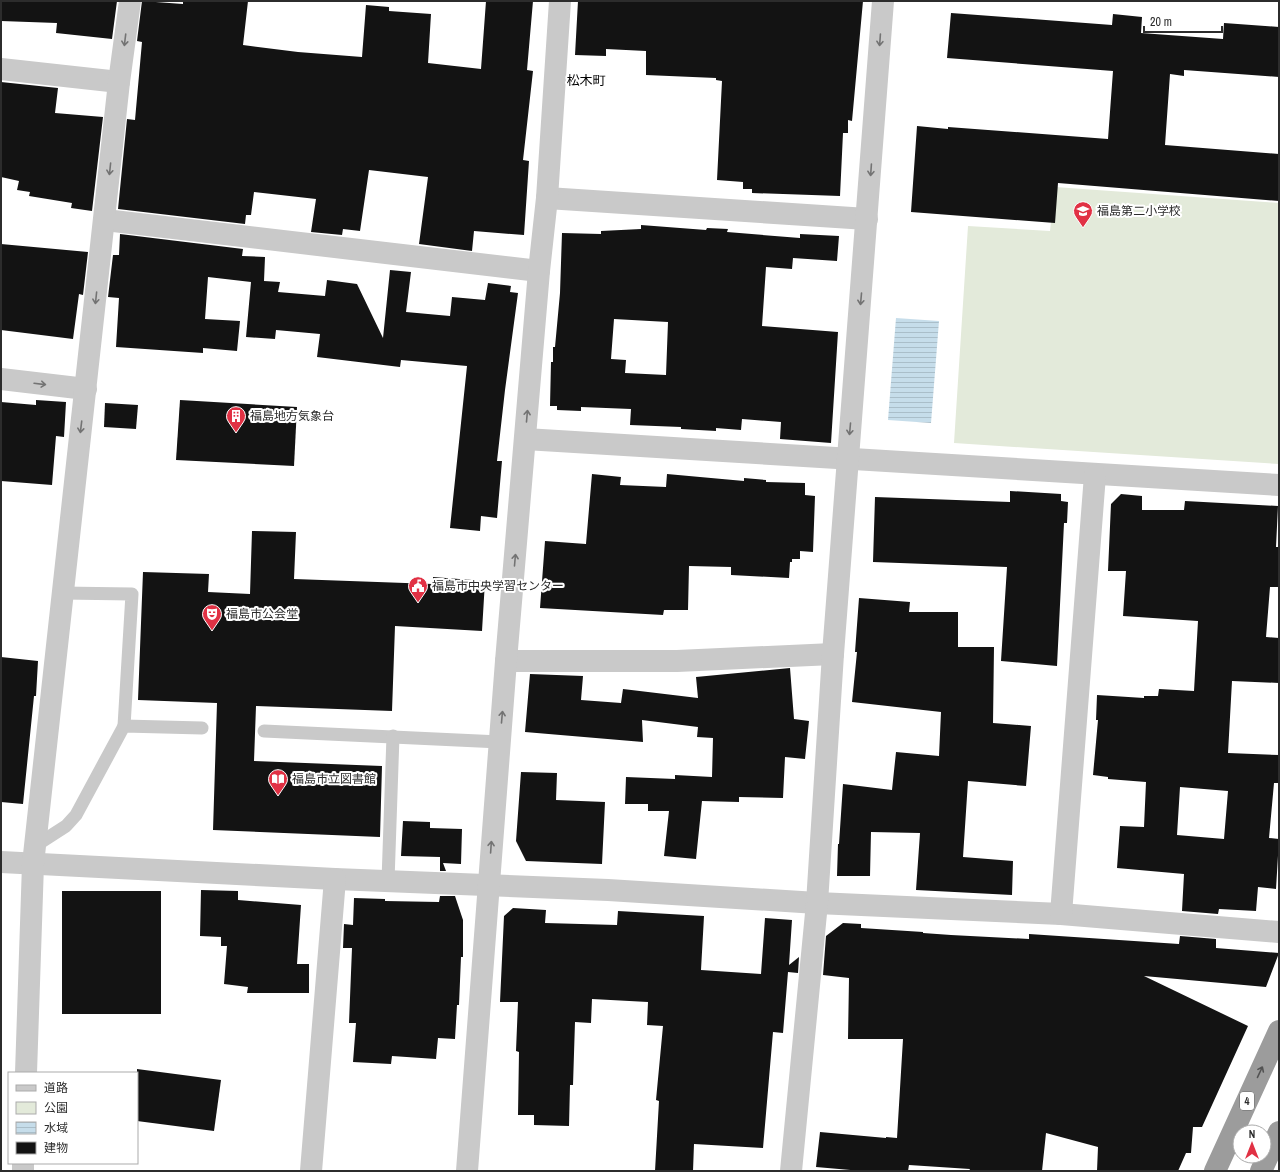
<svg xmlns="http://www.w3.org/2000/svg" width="1280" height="1172" font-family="'Archivo Narrow','Noto Sans JP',sans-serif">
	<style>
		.green { fill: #e3eada }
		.water { fill: url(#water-rules) }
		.building { fill: #131313; fill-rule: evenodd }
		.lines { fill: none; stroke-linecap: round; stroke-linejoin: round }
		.service { stroke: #c9c9c9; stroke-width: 13 }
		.minor { stroke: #c9c9c9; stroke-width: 22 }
		.trunk { stroke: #9c9c9c; stroke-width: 22 }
		.oneway { stroke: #737373 }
		.oneway2 { stroke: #535353 }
		.labels { text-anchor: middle; stroke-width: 4; stroke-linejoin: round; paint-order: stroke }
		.shield { fill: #fff; stroke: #6b6b6b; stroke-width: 1 }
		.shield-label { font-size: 11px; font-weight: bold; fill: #2c2c2c }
		.poi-label { font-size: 12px; fill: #2c2c2c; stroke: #fff; text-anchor: start }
		.neighbourhood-label { font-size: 13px; fill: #000; stroke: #fff }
	</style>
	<defs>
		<pattern id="water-rules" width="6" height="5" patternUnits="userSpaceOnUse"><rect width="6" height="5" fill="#c6ddea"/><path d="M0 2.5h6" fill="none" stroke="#aabec9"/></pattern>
	</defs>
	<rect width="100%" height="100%" fill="#fff"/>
	<path class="green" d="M1055 187 1279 203V464L954 443 968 226 1050 231Z"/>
	<path class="water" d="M896 318 939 321 931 423 888 420Z"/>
	<g class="building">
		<path d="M1 1H117L112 39 56 33 57 23 1 21Z"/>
		<path d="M142 1 183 4V1H248L243 45 298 52 362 57 366 5 389 7V11L431 14 428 63 481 69 486 1H533L527 70 533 71 523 160 529 161 524 235 474 231 472 251 419 244 428 177 369 170 360 231 343 229 342 235 311 232 316 199 254 192 251 215H246L245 224 118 209 127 119 135 120 142 42 137 41Z"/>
		<path d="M578 1H863L852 121 848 120V133H843L840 196 752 193V189H743V182L717 180 722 81 716 80V78L646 75V51L606 49V56L575 55Z"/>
		<path d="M951 13 1112 25 1113 14 1142 17 1141 33 1223 39 1224 23 1279 27V77L1184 70V76L1170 74 1165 145 1279 154V201L1058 183 1055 223 911 212 917 126 948 129V127L1108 139 1113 71 947 58Z"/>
		<path d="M1 82 58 88 55 113 103 117 92 211 71 208 72 203 29 196 30 192 17 190 19 181 1 177Z"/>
		<path d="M641 225 706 230 707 228 728 229 727 232 800 238V234L839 236 837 261 793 258 792 269 766 267 762 326 838 332 831 443 780 439 781 422 742 419 741 430 716 428V431L681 429V427L630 425 631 409 581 407V411L557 410V406H550L551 362H553V347H555L560 293 562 233 601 234V231L641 229ZM614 319 668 322 666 375 625 373 626 360 611 359Z"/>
		<path d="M120 234 243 249 242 256 265 257 264 281 280 282 278 292 325 296 327 280 357 284 383 338 390 270 411 272 406 312 450 316 452 297 485 300 488 283 511 286 510 292 518 293 505 390 497 461H502L497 518 481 516 480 531 450 528 467 366 401 360 400 367 317 357 320 334 276 330 275 339 246 337 251 282 208 277 205 319 240 321 237 351 203 348V353L116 347 119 298 108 297 113 255H119Z"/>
		<path d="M1 244 88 252 83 295 79 294 73 339 1 330Z"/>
		<path d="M36 400 66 402 64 437 56 436 52 485 1 481V402L36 405Z"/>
		<path d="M180 400 297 407 294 466 176 460Z"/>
		<path d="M105 403 138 405 136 429 104 427Z"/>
		<path d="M592 474 621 477 620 485 666 487 667 474 744 481V478L766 480V482L805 483V495L815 496 813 552 800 551V559H792V562H790L789 578 731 575V567L689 566 688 610H664L663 615 540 608 545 541 586 544Z"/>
		<path d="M1010 491 1061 494V501L1068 502 1067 523H1064L1057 666 1001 661 1007 567 873 562 875 497 1010 502Z"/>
		<path d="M1121 494 1142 496V510H1184L1185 501 1278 506 1276 547H1279V587H1270L1266 637 1279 638V683L1232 681 1228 753 1279 755V783H1274L1269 838 1279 839 1276 889 1258 887 1256 911 1219 909 1218 914 1182 911 1184 874 1117 868 1120 826 1144 827 1146 782 1108 779V777L1093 775 1098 720H1096L1097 695 1144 698V696H1158L1159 689 1194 691 1198 621 1123 616 1126 571H1108L1111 504ZM1180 787 1228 791 1224 839 1177 835Z"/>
		<path d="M252 531 296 532 294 579 433 584V577L485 581 482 631 395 626 392 711 256 706 254 761 382 766 380 837 213 830 217 703 138 700 143 572 209 574 208 592 250 594Z"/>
		<path d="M859 598 910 602 909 612H958V647H994L993 723 1031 726 1026 786 968 781 963 857 1013 861 1012 895 916 890 920 833 871 832 870 876H837L838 844H839L843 784 892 790 896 752 939 756 941 712 852 702 857 652H855Z"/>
		<path d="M1 657 38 661 36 696H34L23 804 1 802Z"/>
		<path d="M790 668 794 719 809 721 805 759 785 757 783 798 739 797V802L702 801 696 859 664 856 669 811H648V804H625L626 777 675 779V775L712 777 713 738 697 737 698 727 642 720 643 742 525 732 530 674 583 676 581 700 621 703 623 689 698 698 696 677Z"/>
		<path d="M521 772 557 773 556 800 605 802 602 864 526 861 516 841Z"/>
		<path d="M403 821 430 822V828L462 829 461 864 443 863 446 871H440V857L401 856Z"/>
		<path d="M201 890 238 891V900L301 905 297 964H309V993H247L248 987 224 984 227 946H221V937L200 936Z"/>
		<rect x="62" y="891" width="99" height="123"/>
		<path d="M440 896H455L463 920V957H461L459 1005H457L455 1039 438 1038 436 1059 392 1056 391 1064 353 1062 356 1023H349L352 948H343L344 924 353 925 354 898 385 899V901L439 902Z"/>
		<path d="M513 908 546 910 545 923 617 925 618 911 704 916 701 970 761 974 765 918 792 920 789 965 799 957 798 973 788 972 783 1033 773 1032 763 1148 694 1144 693 1171H655L659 1101 656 1100 663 1026 647 1025 648 1002 592 999 591 1023 575 1022 573 1085H570L569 1126 534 1125V1115H518L519 1052 516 1051 518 1002H500L504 916Z"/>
		<path d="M843 923 861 924V928L923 932V933L951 935 1029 939V934L1179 944 1180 936 1216 939V948L1279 953 1266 987 1144 976 1248 1026 1202 1127H1193L1191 1153H1186L1178 1171H1097L1098 1147 1046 1133 1042 1171H969L970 1169 909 1165 908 1171H862L816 1167 820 1132 886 1138V1137L897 1138 903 1039H848L849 978 823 975 826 936Z"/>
		<path d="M137 1069 221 1080 214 1131 137 1121Z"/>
	</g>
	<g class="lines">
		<g class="service">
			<path d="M62 593 132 594 124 726"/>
			<path d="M264 731 500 742"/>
			<path d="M35 846 66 826 76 815 124 726 202 728"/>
			<path d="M388 881 393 736"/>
		</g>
		<g class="minor">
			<path d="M1 69 119 82"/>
			<path d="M547 198 867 219"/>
			<path d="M105 220 539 271"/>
			<path d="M1 379 86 389"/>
			<path d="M525 439 1279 485"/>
			<path d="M506 661H677L833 654"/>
			<path d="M1 862 335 879 608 890 817 903 1061 914 1279 932"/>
			<path d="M1061 914 1095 475"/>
			<path d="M26 1073 33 864 119 82 130 1"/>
			<path d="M23 1171V1163"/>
			<path d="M311 1171 335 879"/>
			<path d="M467 1171 506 661 539 271 547 198 560 1"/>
			<path d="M791 1171 817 903 833 654 883 1"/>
		</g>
		<g class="trunk">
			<path d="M1215 1171 1279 1031"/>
			<path d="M1261 1171 1279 1132"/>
		</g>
	</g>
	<defs><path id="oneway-shaft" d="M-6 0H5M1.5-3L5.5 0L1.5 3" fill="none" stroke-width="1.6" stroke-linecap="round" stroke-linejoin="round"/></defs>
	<g class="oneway">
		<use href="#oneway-shaft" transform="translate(125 40) rotate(97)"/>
		<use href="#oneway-shaft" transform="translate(880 40) rotate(94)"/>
		<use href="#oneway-shaft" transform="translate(110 169) rotate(96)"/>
		<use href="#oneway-shaft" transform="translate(871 170) rotate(94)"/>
		<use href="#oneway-shaft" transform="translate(96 298) rotate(96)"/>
		<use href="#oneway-shaft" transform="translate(861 299) rotate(95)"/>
		<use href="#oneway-shaft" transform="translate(40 384) rotate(7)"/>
		<use href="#oneway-shaft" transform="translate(527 416) rotate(-85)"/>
		<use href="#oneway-shaft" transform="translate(81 427) rotate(97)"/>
		<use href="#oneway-shaft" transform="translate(850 429) rotate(95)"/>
		<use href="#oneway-shaft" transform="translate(515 560) rotate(-85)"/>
		<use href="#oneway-shaft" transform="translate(502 717) rotate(-85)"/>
		<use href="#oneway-shaft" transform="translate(491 847) rotate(-86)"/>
	</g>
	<use class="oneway2" href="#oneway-shaft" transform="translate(1260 1072) rotate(-65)"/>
	<defs>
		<symbol id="school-pin" viewBox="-11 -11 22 30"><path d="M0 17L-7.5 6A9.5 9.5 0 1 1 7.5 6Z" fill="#e13144" stroke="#fff"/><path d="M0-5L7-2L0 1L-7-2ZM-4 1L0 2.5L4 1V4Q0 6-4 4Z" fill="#fff"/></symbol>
		<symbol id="building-pin" viewBox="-11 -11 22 30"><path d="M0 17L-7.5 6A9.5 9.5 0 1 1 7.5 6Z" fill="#e13144" stroke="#fff"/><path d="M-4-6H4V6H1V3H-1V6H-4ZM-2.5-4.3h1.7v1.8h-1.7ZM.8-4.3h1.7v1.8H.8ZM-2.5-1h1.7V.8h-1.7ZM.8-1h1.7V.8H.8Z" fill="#fff"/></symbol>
		<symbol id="civic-pin" viewBox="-11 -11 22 30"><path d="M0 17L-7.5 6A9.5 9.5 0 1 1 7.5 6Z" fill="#e13144" stroke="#fff"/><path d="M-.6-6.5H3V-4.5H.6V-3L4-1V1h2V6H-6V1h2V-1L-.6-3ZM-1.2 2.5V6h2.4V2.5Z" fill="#fff"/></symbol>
		<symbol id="theatre-pin" viewBox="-11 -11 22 30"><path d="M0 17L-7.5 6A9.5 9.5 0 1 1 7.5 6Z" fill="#e13144" stroke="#fff"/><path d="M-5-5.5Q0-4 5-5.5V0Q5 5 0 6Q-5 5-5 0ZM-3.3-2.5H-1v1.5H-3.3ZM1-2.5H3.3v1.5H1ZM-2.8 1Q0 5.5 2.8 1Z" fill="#fff"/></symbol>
		<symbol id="library-pin" viewBox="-11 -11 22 30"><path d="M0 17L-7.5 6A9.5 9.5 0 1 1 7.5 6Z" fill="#e13144" stroke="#fff"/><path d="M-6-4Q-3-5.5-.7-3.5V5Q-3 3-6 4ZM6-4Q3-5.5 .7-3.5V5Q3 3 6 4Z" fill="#fff"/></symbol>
	</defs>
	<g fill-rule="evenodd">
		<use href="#school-pin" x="1072" y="200" width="22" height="30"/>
		<use href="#building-pin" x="225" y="405" width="22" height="30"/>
		<use href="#civic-pin" x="407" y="575" width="22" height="30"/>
		<use href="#theatre-pin" x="201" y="603" width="22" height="30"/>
		<use href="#library-pin" x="267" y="768" width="22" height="30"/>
	</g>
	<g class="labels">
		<rect class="shield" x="1240" y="1092" width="14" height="18" rx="3"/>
		<g class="shield-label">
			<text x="1247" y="1105">4</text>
		</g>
		<g class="poi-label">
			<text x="1097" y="215">福島第二小学校</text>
			<text x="250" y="420">福島地方気象台</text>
			<text x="432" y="590">福島市中央学習センター</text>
			<text x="226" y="618">福島市公会堂</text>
			<text x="292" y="783">福島市立図書館</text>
		</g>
		<g class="neighbourhood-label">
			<text x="586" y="85">松木町</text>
		</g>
	</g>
	<rect width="1280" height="1172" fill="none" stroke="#2c2c2c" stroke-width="4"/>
	<rect x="8" y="1072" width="130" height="92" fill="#ffffff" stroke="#ababab"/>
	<rect x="16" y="1085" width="20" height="6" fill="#c9c9c9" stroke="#ababab"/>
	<text x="44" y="1092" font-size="12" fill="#2c2c2c">道路</text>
	<rect x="16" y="1102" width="20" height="12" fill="#e3eada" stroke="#ababab"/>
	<text x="44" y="1112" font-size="12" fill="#2c2c2c">公園</text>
	<rect x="16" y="1122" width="20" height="12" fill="url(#water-rules)" stroke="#ababab"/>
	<text x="44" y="1132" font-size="12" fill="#2c2c2c">水域</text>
	<rect x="16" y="1142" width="20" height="12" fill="#131313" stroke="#ababab"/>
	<text x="44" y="1152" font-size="12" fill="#2c2c2c">建物</text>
	<g transform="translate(1252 1144)"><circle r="19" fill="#ffffff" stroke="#ababab"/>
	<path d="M0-3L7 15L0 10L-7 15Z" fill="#e13144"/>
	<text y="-6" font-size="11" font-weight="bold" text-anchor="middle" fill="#2c2c2c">N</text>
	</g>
	<path d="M1144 26v6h78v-6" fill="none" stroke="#2c2c2c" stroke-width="2"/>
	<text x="1150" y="26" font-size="12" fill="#2c2c2c" stroke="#ffffff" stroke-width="3" paint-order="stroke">20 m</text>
</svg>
